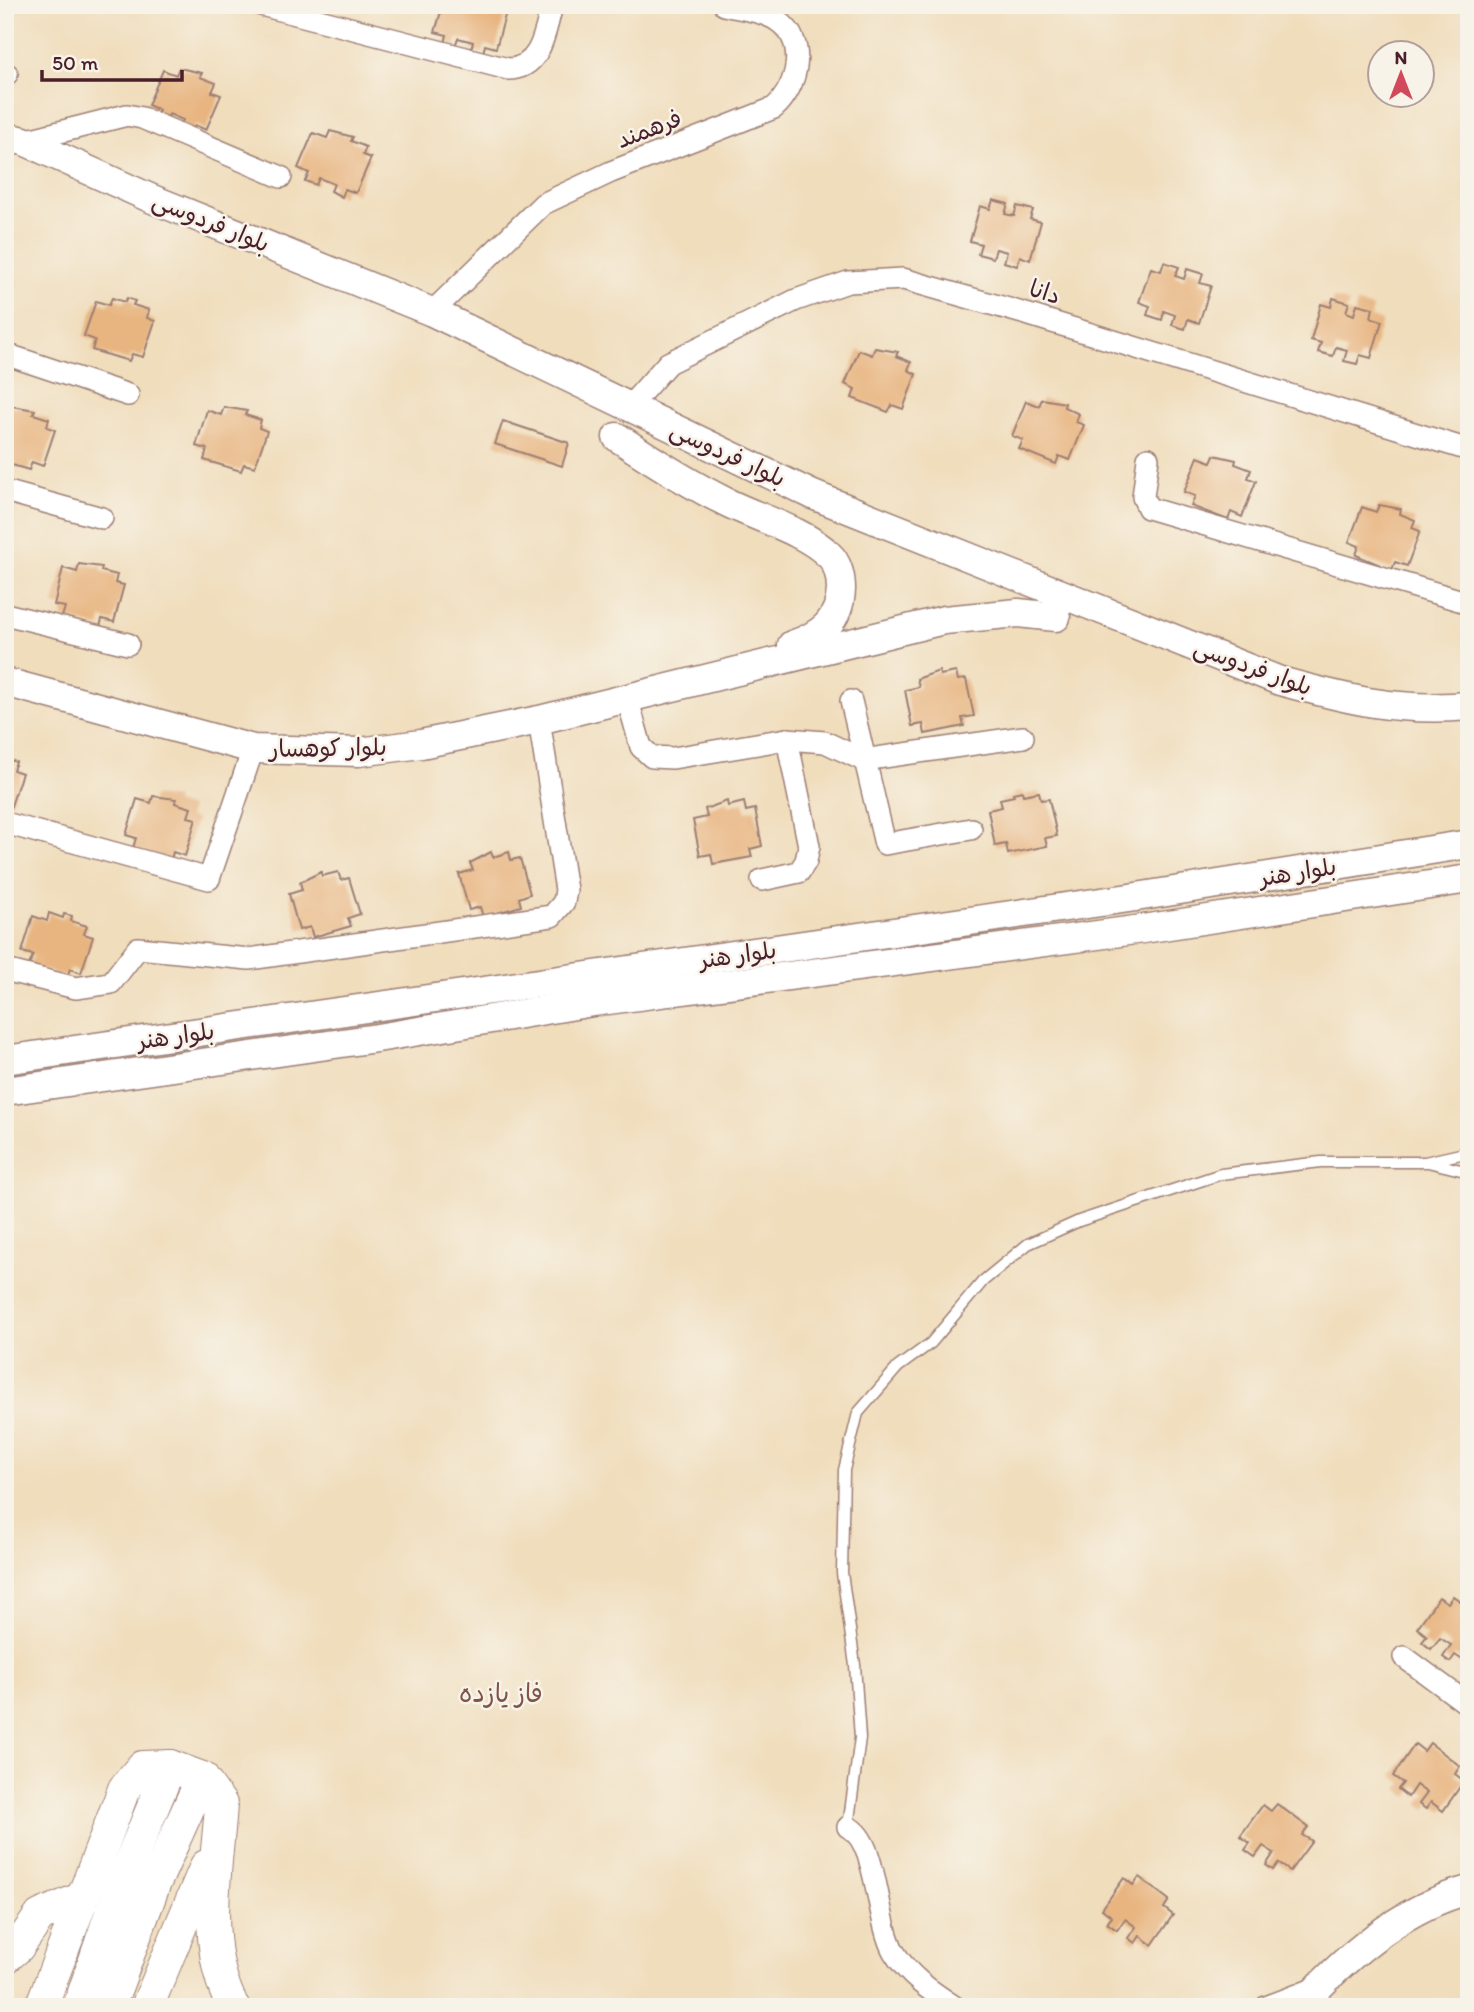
<svg xmlns="http://www.w3.org/2000/svg" width="1474" height="2012" font-family="Itim,'Playpen Sans Arabic',sans-serif">
	<style>
		.building { fill: #e8b581 }
		.lines { fill: none; stroke-linecap: round; stroke-linejoin: round }
		.lane-casing { stroke: #9d7e74; stroke-width: 13 }
		.street-casing { stroke: #9d7e74; stroke-width: 24 }
		.secondary-casing { stroke: #9d7e74; stroke-width: 31 }
		.primary-casing { stroke: #9d7e74; stroke-width: 34 }
		.lane { stroke: #fff; stroke-width: 10 }
		.street { stroke: #fff; stroke-width: 21 }
		.secondary { stroke: #fff; stroke-width: 28 }
		.primary { stroke: #fff; stroke-width: 32 }
		.labels { text-anchor: middle; stroke-width: 5; stroke-linejoin: round; paint-order: stroke }
		.street-label { font-size: 24px; fill: #4a1f2b; stroke: #f7f3e8 }
		.neighbourhood-label { font-size: 26px; fill: #815449; stroke: #f7f3e8 }
	</style>
	<rect width="100%" height="100%" fill="#f7f3e8"/>
	<filter id="ink" filterUnits="userSpaceOnUse"><feTurbulence type="fractalNoise" baseFrequency=".0143" numOctaves="2"/><feDisplacementMap in="SourceGraphic" scale="14" xChannelSelector="R" yChannelSelector="G"/><feConvolveMatrix kernelMatrix="1 2 1 2 8 2 1 2 1" color-interpolation-filters="sRGB"/></filter>
	<filter id="wash" filterUnits="userSpaceOnUse"><feTurbulence type="fractalNoise" baseFrequency=".00686" numOctaves="4" result="noise"/><feDisplacementMap in="SourceGraphic" scale="28" xChannelSelector="R" yChannelSelector="G"/><feGaussianBlur stdDeviation="1.57" result="paint"/><feColorMatrix in="noise" values="0 0 0 0 0 0 0 0 0 0 0 0 0 0 0 0 0 1.4 0 .05"/><feComposite in="paint" operator="in"/></filter>
	<g filter="url(#wash)">
		<rect width="100%" height="100%" fill="#f0ddbc"/>
		<g id="blocks">
			<g class="building">
				<path d="M443 5H498L497 9 506 12 496 48 485 45 483 53 471 50 473 42 458 38 455 46 445 44 447 35 435 32Z"/>
				<path d="M179 68 202 73 200 77 216 83 212 92 221 95 206 130 195 125 192 133 180 128 183 120 169 114 166 122 155 118 159 110 148 105 163 70 176 75Z"/>
				<path d="M330 131 353 137 351 141 366 147 363 155 371 158 356 193 345 189 342 197 331 191 334 184 319 178 316 185 305 181 309 173 298 168 313 133 327 138Z"/>
				<path d="M993 200 1008 204 1005 214 1014 216 1017 206 1033 210 1030 219 1041 222 1030 260 1020 256 1017 266 1004 262 1007 252 996 249 993 258 978 254 981 244 970 241 980 206 990 209Z"/>
				<path d="M1164 262 1179 267 1175 276 1184 279 1187 269 1203 274 1200 283 1211 286 1199 323 1188 319 1185 329 1172 325 1175 315 1164 311 1162 320 1147 315 1150 306 1139 302 1151 268 1161 271Z"/>
				<path d="M112 298 125 302 127 298 135 301 133 305 149 310 147 318 155 321 143 357 132 354 129 361 92 350 95 340 84 336 96 301 109 305Z"/>
				<path d="M1333 298 1349 303 1346 312 1354 315 1357 304 1373 308 1371 318 1382 321 1371 358 1360 355 1357 364 1344 361 1347 350 1336 347 1333 356 1318 352 1321 343 1311 340 1321 304 1331 307Z"/>
				<path d="M875 348 898 352 896 356 911 362 908 370 916 374 903 409 892 405 888 412 852 398 855 389 845 384 859 350 872 355Z"/>
				<path d="M1042 399 1065 403 1064 407 1079 414 1076 422 1084 425 1070 460 1059 456 1056 464 1019 449 1023 440 1012 436 1026 401 1039 406Z"/>
				<path d="M12 406 35 410 33 414 49 419 47 427 55 430 43 466 32 462 29 470 5 463V413L9 414Z"/>
				<path d="M224 407 247 411 245 415 261 420 259 428 267 431 255 467 244 464 241 471 204 460 207 449 196 446 207 410 221 415Z"/>
				<path d="M503 421 569 443 562 466 495 444Z"/>
				<path d="M1214 455 1236 460 1235 464 1251 470 1248 478 1256 481 1242 517 1231 512 1228 520 1191 506 1195 496 1184 492 1198 457 1211 462Z"/>
				<path d="M1379 505 1401 509 1400 514 1415 520 1412 528 1420 531 1407 566 1395 562 1392 570 1356 555 1359 546 1349 542 1362 507 1376 512Z"/>
				<path d="M79 564 102 567 101 571 117 575 115 583 124 585 114 622 102 619 100 627 62 617 65 607 54 605 63 568 77 572Z"/>
				<path d="M939 671 940 675 956 672 958 680 966 679 974 716 962 718 964 726 925 734 923 724 912 726 905 690 919 687 917 679Z"/>
				<path d="M5 758 16 762 13 770 22 773 10 809 5 807Z"/>
				<path d="M1022 791 1023 795 1039 792 1041 800 1049 799 1057 836 1045 838 1047 846 1008 854 1006 844 995 846 988 810 1002 807 1000 799 1014 796 1013 793Z"/>
				<path d="M153 796 176 799 175 803 191 808 188 817 196 819 185 856 173 852 171 860 133 848 136 838 126 835 137 799 151 803Z"/>
				<path d="M727 801 728 806 744 802 746 811 755 809 762 846 750 849 752 857 713 864 711 854 700 856 693 820 707 817 705 809Z"/>
				<path d="M491 852 493 857 509 852 511 860 520 858 530 894 519 898 521 906 483 917 480 907 469 910 459 874 473 870 470 863Z"/>
				<path d="M321 872 322 876 338 872 341 880 349 878 360 914 348 918 351 926 313 937 310 927 299 930 289 894 302 890 300 882Z"/>
				<path d="M49 913 63 918 64 914 72 916 71 921 87 926 84 934 93 937 81 973 70 969 67 977 29 965 33 955 22 952 33 916 47 921Z"/>
				<path d="M1453 1596 1467 1606 1469 1602 1467 1663 1455 1655 1450 1662 1443 1657 1451 1645 1440 1638 1431 1649 1422 1642 1427 1636 1417 1628 1439 1597 1448 1603Z"/>
				<path d="M1430 1743 1460 1766 1455 1774 1464 1781 1443 1811 1431 1802 1426 1809 1419 1804 1427 1793 1416 1785 1408 1797 1398 1789 1403 1783 1393 1776 1415 1744 1424 1751Z"/>
				<path d="M1277 1804 1308 1827 1302 1835 1312 1841 1290 1871 1278 1863 1273 1870 1266 1865 1274 1853 1263 1846 1255 1857 1245 1850 1250 1843 1240 1836 1263 1805 1271 1811Z"/>
				<path d="M1139 1877 1169 1900 1164 1908 1173 1915 1152 1945 1140 1936 1135 1943 1128 1938 1136 1927 1125 1919 1117 1930 1107 1923 1112 1917 1102 1909 1124 1878 1133 1885Z"/>
			</g>
		</g>
	</g>
	<g filter="url(#ink)">
		<use href="#blocks" fill-opacity="0" stroke="#9d7e74" stroke-width="2"/>
		<g class="lines">
			<defs>
				<g id="lane">
					<path d="M1428 1162 1469 1172"/>
					<path d="M848 1827 860 1738 855 1665 842 1573 844 1470 858 1413 898 1367 931 1343 983 1281 1028 1244 1079 1221 1221 1174 1321 1162H1425L1469 1152"/>
				</g>
				<g id="street">
					<path d="M261 5 508 69C541 69 545 32 552 5"/>
					<path d="M5 73 7 74"/>
					<path d="M24 141 127 115 142 118 281 177"/>
					<path d="M432 312 543 204 611 172 774 108C797 88 809 42 778 21 763 11 741 9 724 5"/>
					<path d="M5 354 128 395"/>
					<path d="M629 407 668 363 796 300 848 282 903 279 1026 314 1469 450"/>
					<path d="M1148 458 1143 497 1148 508 1469 603"/>
					<path d="M5 491 102 518"/>
					<path d="M5 614 128 644"/>
					<path d="M627 697 641 747 652 757 673 758 787 739 825 742 863 760 1023 737"/>
					<path d="M851 701 885 844 971 829"/>
					<path d="M5 823 209 879 253 749"/>
					<path d="M762 880 799 872 806 861 809 846 787 739"/>
					<path d="M5 970 76 988 111 983 138 948 249 959 552 916 564 902 566 890 539 720"/>
					<path d="M1404 1657 1469 1705"/>
					<path d="M848 1827C878 1841 876 1921 894 1952 909 1977 932 1992 955 2007"/>
					<path d="M1266 2007 1316 1988"/>
				</g>
				<g id="secondary">
					<path d="M5 137 24 141 150 198 432 312 813 495 1280 681C1350 700 1396 712 1469 706"/>
					<path d="M617 437C653 461 689 484 728 503 758 518 805 531 829 555 838 563 841 578 841 589 840 621 821 635 792 645"/>
					<path d="M5 682 253 749 359 752 421 744 539 720 944 620 1018 613 1056 617"/>
					<path d="M5 1060 1136 897 1469 844"/>
					<path d="M5 1091 377 1038 593 1002 1143 929 1469 879"/>
					<path d="M1300 2007C1345 1957 1403 1907 1469 1890"/>
				</g>
				<g id="primary">
					<path d="M202 1778 221 1804C217 1870 200 1944 233 2007"/>
					<path d="M5 1958 18 1947 40 1916 80 1899"/>
					<path d="M41 2007 124 1789 142 1767 170 1766 202 1778"/>
					<path d="M79 2007 121 1884 170 1766"/>
					<path d="M109 2007 154 1885 202 1778"/>
					<path d="M147 2007 206 1866"/>
				</g>
			</defs>
			<use href="#lane" class="lane-casing"/>
			<use href="#street" class="street-casing"/>
			<use href="#secondary" class="secondary-casing"/>
			<use href="#primary" class="primary-casing"/>
			<use href="#lane" class="lane"/>
			<use href="#street" class="street"/>
			<use href="#secondary" class="secondary"/>
			<use href="#primary" class="primary"/>
		</g>
	</g>
	<g class="labels">
		<g class="street-label">
			<text transform="translate(649 129) rotate(-21)" y="8">فرهمند</text>
			<text transform="translate(211 222) rotate(22)" y="8">بلوار فردوسی</text>
			<text transform="translate(1045 292) rotate(17)" y="8">دانا</text>
			<text transform="translate(728 454) rotate(25)" y="8">بلوار فردوسی</text>
			<text transform="translate(1253 667) rotate(20)" y="8">بلوار فردوسی</text>
			<text transform="translate(328 748) rotate(-1)" y="8">بلوار کوهسار</text>
			<text transform="translate(1298 872) rotate(-9)" y="8">بلوار هنر</text>
			<text transform="translate(738 955) rotate(-8)" y="8">بلوار هنر</text>
			<text transform="translate(176 1036) rotate(-8)" y="8">بلوار هنر</text>
		</g>
		<g class="neighbourhood-label">
			<text x="501" y="1702">فاز یازده</text>
		</g>
	</g>
	<rect width="1474" height="2012" fill="none" stroke="#f7f3e8" stroke-width="28"/>
	<g transform="translate(1401 74)"><circle r="33" fill="#f7f3e8" stroke="#b29e9c" stroke-width="2"/>
	<path d="M0-5L12 26L0 18L-12 26Z" fill="#d1495b"/>
	<text y="-10" font-size="19" font-weight="bold" text-anchor="middle" fill="#4a1f2b">N</text>
	</g>
	<path d="M42 70v10h140v-10" fill="none" stroke="#4a1f2b" stroke-width="3.5"/>
	<text x="52" y="70" font-size="21" fill="#4a1f2b" stroke="#f7f3e8" stroke-width="5" paint-order="stroke">50 m</text>
</svg>
